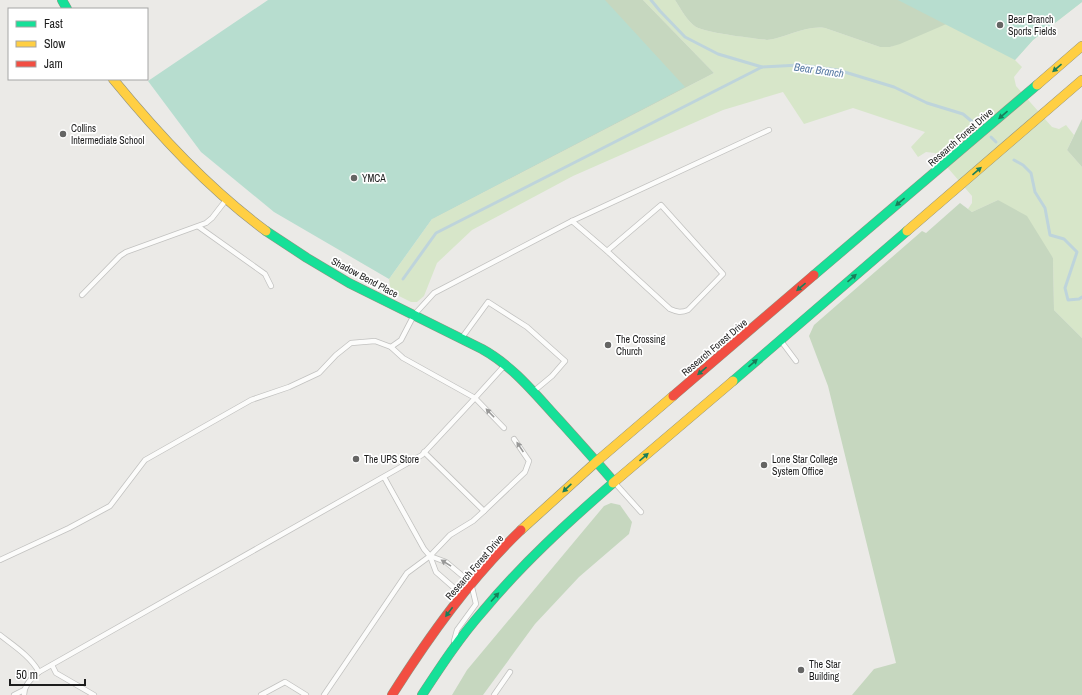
<svg xmlns="http://www.w3.org/2000/svg" width="1082" height="695" font-family="'Archivo Narrow',sans-serif">
	<style>
		.grass { fill: #d7e6c9 }
		.forest { fill: #c6d7bf }
		.pitch { fill: #b7ddcf }
		.lines { fill: none; stroke-linecap: round; stroke-linejoin: round }
		.stream { stroke: #bed4db; stroke-width: 3 }
		.lane-casing { stroke: #c2c2c0; stroke-width: 6 }
		.fast-casing { stroke: #919381; stroke-width: 10 }
		.slow-casing { stroke: #919381; stroke-width: 10 }
		.jam-casing { stroke: #919381; stroke-width: 10 }
		.lane { stroke: #fcfcfb; stroke-width: 4.5 }
		.fast { stroke: #16e098; stroke-width: 9 }
		.slow { stroke: #ffcf43; stroke-width: 9 }
		.jam { stroke: #f24e42; stroke-width: 9 }
		.oneway { fill: #1a7e5a }
		.oneway2 { fill: #989897 }
		.poi-dot { fill: #656564; stroke: #fff; stroke-width: 1.5 }
		.labels { text-anchor: middle; stroke-width: 3.5; stroke-linejoin: round; paint-order: stroke }
		.poi-label { font-size: 10px; fill: #1d1d1d; stroke: #fff; text-anchor: start }
		.street-label { font-size: 10px; fill: #1d1d1d; stroke: #fff }
		.water-label { font-size: 11px; font-style: italic; fill: #5578a2; stroke: #fff }
	</style>
	<rect width="100%" height="100%" fill="#ebeae7"/>
	<path class="grass" d="M643 0H675C681 9 687 21 696 27 707 33 752 38 767 40 786 38 805 25 825 28L880 47H890L1002 0H1082V2L1033 40 1015 60 1022 67 1014 77 1016 86 1052 127 1059 129 1066 125 1074 135 1067 150 1082 167V338L1054 310 1053 258 998 200 972 212 968 209 972 203V196L935 153 926 152 918 157 911 147 925 132 853 108 804 124 783 92 723 110 573 176 472 230 437 263 424 296 417 302H411L391 292 389 279 432 219 714 73Z"/>
	<g class="forest">
		<path d="M534 0H643L714 73 432 219Z"/>
		<path d="M675 0H1002L900 44 890 47H880L825 28C805 25 786 38 767 40 752 38 707 33 696 27 687 21 681 9 675 0Z"/>
		<path d="M1082 119V167L1067 150Z"/>
		<path d="M998 200 1027 216 1053 258 1054 310 1082 338V695H852L874 669 896 663 828 386 809 336 814 325 922 231 926 233 960 203 972 212Z"/>
		<path d="M611 503 620 505 632 522 629 534 579 577 535 624 483 695H452L467 670 604 506Z"/>
	</g>
	<g class="pitch">
		<path d="M268 0H605L685 87 432 219 389 279 274 212 201 152 148 81Z"/>
		<path d="M898 0H1082V2L1033 40 1015 60Z"/>
	</g>
	<g class="lines">
		<g class="stream">
			<path d="M651 0 660 11 685 37 718 54 762 67 800 65 838 70 894 87 927 103 963 114 975 124"/>
			<path d="M991 137 996 142"/>
			<path d="M1014 160 1023 165 1031 173 1035 192 1045 208 1050 235 1064 239 1077 252 1065 288 1068 300 1079 299 1082 297"/>
			<path d="M403 279 436 233 762 67"/>
		</g>
		<defs>
			<g id="lane">
				<path d="M572 221 607 251 670 309C677 312 681 313 688 310L723 274 661 205 607 251"/>
				<path d="M199 227 265 274 271 286"/>
				<path d="M82 295 120 256 126 252 206 223 212 218 226 200"/>
				<path d="M461 339 488 302 527 327 565 361 552 376 534 391"/>
				<path d="M781 341 796 361"/>
				<path d="M391 347 401 340 414 315 434 293 572 221 769 130"/>
				<path d="M384 477 424 549 430 556 436 572 461 594"/>
				<path d="M614 482 641 512"/>
				<path d="M484 511 525 472 529 461 514 439"/>
				<path d="M430 556 446 562 471 583 476 604 457 630 454 641"/>
				<path d="M0 560 69 528 110 506 145 460 251 400 289 387 319 373 336 355 351 343 375 341 391 347 403 358 475 398 504 428"/>
				<path d="M0 635C14 646 30 656 39 672"/>
				<path d="M52 665 56 673 94 695"/>
				<path d="M14 695 24 690"/>
				<path d="M24 695C24 685 31 678 39 672L422 455 475 398 505 365"/>
				<path d="M261 695 285 682 306 695"/>
				<path d="M324 695 407 573 430 556 450 535 473 521 484 511 424 452"/>
				<path d="M494 695 510 672"/>
			</g>
			<g id="fast">
				<path d="M62 0 67 9"/>
				<path d="M266 231 307 258 349 283 482 349C513 366 535 394 559 420 577 440 596 461 614 482"/>
				<path d="M814 275 1037 85"/>
				<path d="M733 381 907 231"/>
				<path d="M422 695C441 666 460 637 483 611 522 564 567 523 613 483"/>
			</g>
			<g id="slow">
				<path d="M113 79C159 135 208 188 266 231"/>
				<path d="M1037 85 1082 46"/>
				<path d="M907 231 1082 80"/>
				<path d="M613 483 733 381"/>
				<path d="M521 530 596 462 673 396"/>
			</g>
			<g id="jam">
				<path d="M673 396 814 275"/>
				<path d="M392 695C430 635 470 579 521 530"/>
			</g>
		</defs>
		<use href="#lane" class="lane-casing"/>
		<use href="#fast" class="fast-casing"/>
		<use href="#slow" class="slow-casing"/>
		<use href="#jam" class="jam-casing"/>
		<use href="#lane" class="lane"/>
		<use href="#fast" class="fast"/>
		<use href="#slow" class="slow"/>
		<use href="#jam" class="jam"/>
	</g>
	<defs><path id="oneway-solid" d="M-6-.8H1V-3.2L6.5 0L1 3.2V.8H-6Z"/></defs>
	<g class="oneway">
		<use href="#oneway-solid" transform="translate(1057 68) rotate(139)"/>
		<use href="#oneway-solid" transform="translate(1003 115) rotate(139)"/>
		<use href="#oneway-solid" transform="translate(977 171) rotate(-41)"/>
		<use href="#oneway-solid" transform="translate(900 202) rotate(140)"/>
		<use href="#oneway-solid" transform="translate(852 278) rotate(-41)"/>
		<use href="#oneway-solid" transform="translate(801 287) rotate(140)"/>
		<use href="#oneway-solid" transform="translate(753 363) rotate(-41)"/>
		<use href="#oneway-solid" transform="translate(702 371) rotate(140)"/>
		<use href="#oneway-solid" transform="translate(644 457) rotate(-41)"/>
		<use href="#oneway-solid" transform="translate(567 488) rotate(137)"/>
		<use href="#oneway-solid" transform="translate(495 597) rotate(-48)"/>
		<use href="#oneway-solid" transform="translate(449 612) rotate(127)"/>
	</g>
	<g class="oneway2">
		<use href="#oneway-solid" transform="translate(490 413) rotate(-134)"/>
		<use href="#oneway-solid" transform="translate(520 447) rotate(-124)"/>
		<use href="#oneway-solid" transform="translate(446 563) rotate(-148)"/>
	</g>
	<g class="poi-dot">
		<circle cx="1000" cy="25" r="4"/>
		<circle cx="63" cy="134" r="4"/>
		<circle cx="354" cy="178" r="4"/>
		<circle cx="608" cy="345" r="4"/>
		<circle cx="356" cy="459" r="4"/>
		<circle cx="764" cy="465" r="4"/>
		<circle cx="801" cy="670" r="4"/>
	</g>
	<g class="labels">
		<g class="poi-label">
			<text x="1008" y="23">Bear Branch<tspan x="1008" dy="12">Sports Fields</tspan></text>
			<text x="71" y="132">Collins<tspan x="71" dy="12">Intermediate School</tspan></text>
			<text x="362" y="182">YMCA</text>
			<text x="616" y="343">The Crossing<tspan x="616" dy="12">Church</tspan></text>
			<text x="364" y="463">The UPS Store</text>
			<text x="772" y="463">Lone Star College<tspan x="772" dy="12">System Office</tspan></text>
			<text x="809" y="668">The Star<tspan x="809" dy="12">Building</tspan></text>
		</g>
		<g class="street-label">
			<text transform="translate(960 137) rotate(-41)" y="4">Research Forest Drive</text>
			<text transform="translate(365 277) rotate(28)" y="4">Shadow Bend Place</text>
			<text transform="translate(714 347) rotate(-40)" y="4">Research Forest Drive</text>
			<text transform="translate(474 567) rotate(-49)" y="4">Research Forest Drive</text>
		</g>
		<g class="water-label">
			<text transform="translate(819 70) rotate(8)" y="4">Bear Branch</text>
		</g>
	</g>
	<rect x="8" y="8" width="140" height="72" fill="#ffffff" stroke="#a5a5a5"/>
	<rect x="16" y="21" width="20" height="6" fill="#16e098" stroke="#a5a5a5"/>
	<text x="44" y="28" font-size="12" fill="#1d1d1d">Fast</text>
	<rect x="16" y="41" width="20" height="6" fill="#ffcf43" stroke="#a5a5a5"/>
	<text x="44" y="48" font-size="12" fill="#1d1d1d">Slow</text>
	<rect x="16" y="61" width="20" height="6" fill="#f24e42" stroke="#a5a5a5"/>
	<text x="44" y="68" font-size="12" fill="#1d1d1d">Jam</text>
	<path d="M10 679v6h75v-6" fill="none" stroke="#1d1d1d" stroke-width="2"/>
	<text x="16" y="679" font-size="12" fill="#1d1d1d" stroke="#ffffff" stroke-width="3" paint-order="stroke">50 m</text>
</svg>
